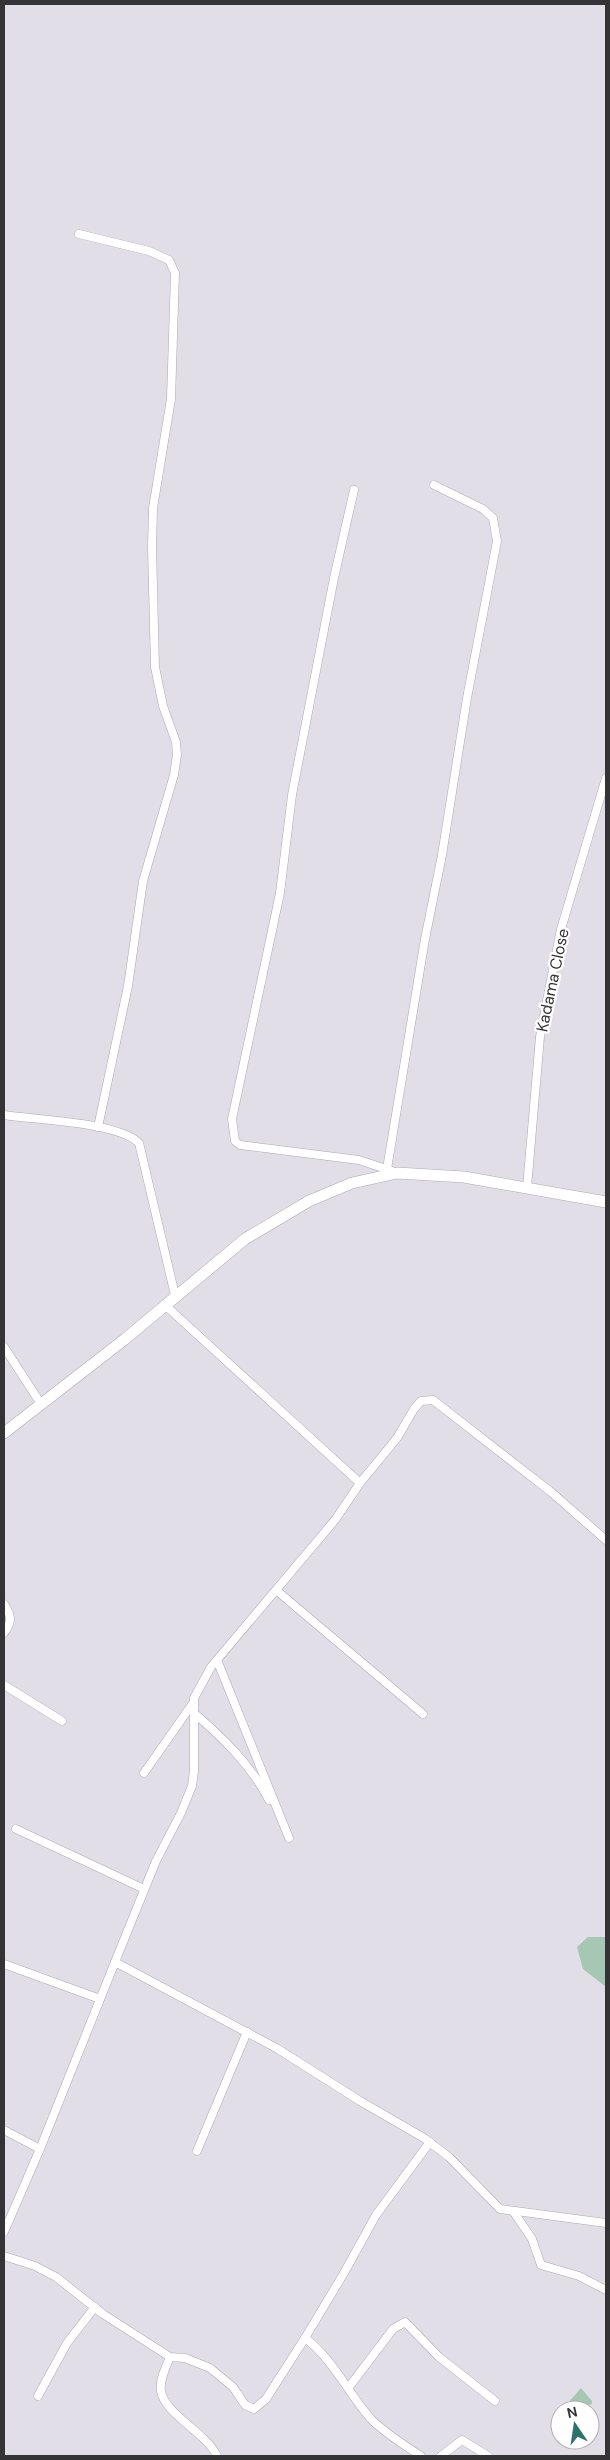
<svg xmlns="http://www.w3.org/2000/svg" width="610" height="2460" font-family="'DM Sans',sans-serif">
	<style>
		.green { fill: #a5c7b3 }
		.lines { fill: none; stroke-linecap: round; stroke-linejoin: round }
		.street-casing { stroke: #aca9b1; stroke-width: 9 }
		.secondary-casing { stroke: #aca9b1; stroke-width: 12 }
		.street { stroke: #fff; stroke-width: 8 }
		.secondary { stroke: #fff; stroke-width: 11 }
		.labels { text-anchor: middle; stroke-width: 4.5; stroke-linejoin: round; paint-order: stroke }
		.street-label { font-size: 16px; fill: #343336; stroke: #fff }
	</style>
	<rect width="100%" height="100%" fill="#e2dee7"/>
	<g class="green">
		<path d="M588 1937H606V1987L583 1969 577 1947Z"/>
		<path d="M581 2388 592 2401V2404L584 2406 582 2410H562Z"/>
	</g>
	<g class="lines">
		<defs>
			<g id="street">
				<path d="M79 234 149 251 169 260 175 273 171 399 153 508 152 547 155 667 163 706 176 742 177 755 174 775 143 881 128 986 98 1127"/>
				<path d="M354 490 334 578 292 795 280 893 232 1119 235 1141 240 1145 359 1160 395 1172"/>
				<path d="M4 1115C36 1120 118 1122 139 1143L175 1295"/>
				<path d="M387 1169 425 939 442 855 467 698 497 541 493 518 483 509 434 485"/>
				<path d="M527 1187 540 1037 561 929 606 778"/>
				<path d="M166 1306 360 1483 335 1520 211 1667 194 1698V1771L192 1786 181 1813 156 1861 115 1962 278 2049 360 2101 424 2138 449 2157 500 2209 606 2223"/>
				<path d="M4 1347 41 1404"/>
				<path d="M360 1483 397 1438 414 1409 421 1401 433 1400 551 1492 606 1540"/>
				<path d="M276 1590 423 1714"/>
				<path d="M4 1604C12 1616 12 1622 4 1633"/>
				<path d="M217 1660 289 1838"/>
				<path d="M4 1685 62 1721"/>
				<path d="M194 1713C223 1738 251 1765 269 1800"/>
				<path d="M144 1773 193 1703"/>
				<path d="M16 1829 144 1889"/>
				<path d="M4 1964 100 1999"/>
				<path d="M4 2130 40 2149"/>
				<path d="M197 2151 247 2032"/>
				<path d="M513 2211 532 2239 541 2265 579 2276 606 2290"/>
				<path d="M4 2232 40 2149 115 1962"/>
				<path d="M4 2256 35 2266 56 2277 103 2314 170 2357 185 2358 210 2368 233 2387 245 2405 254 2409 266 2399 305 2338 344 2273 376 2215 430 2142"/>
				<path d="M305 2338C333 2359 348 2393 371 2419 386 2434 404 2445 421 2456"/>
				<path d="M170 2357C166 2367 159 2380 161 2391 165 2415 206 2432 217 2456"/>
				<path d="M349 2387 393 2329 405 2322 439 2357 495 2401"/>
				<path d="M38 2396 67 2343 95 2307"/>
				<path d="M441 2456 462 2440 488 2456"/>
			</g>
			<path id="secondary" d="M4 1433 125 1339 245 1239 309 1201 352 1183 397 1173 464 1177 606 1202"/>
		</defs>
		<use href="#street" class="street-casing"/>
		<use href="#secondary" class="secondary-casing"/>
		<use href="#street" class="street"/>
		<use href="#secondary" class="secondary"/>
	</g>
	<g class="labels">
		<g class="street-label">
			<text transform="translate(552 980) rotate(-78)" y="6">Kadama Close</text>
		</g>
	</g>
	<rect width="610" height="2460" fill="none" stroke="#343336" stroke-width="10"/>
	<g transform="translate(575 2425) rotate(347)"><circle r="24" fill="#ffffff" stroke="#aeadaf"/>
	<path d="M0-4L9 19L0 12L-9 19Z" fill="#2c736b"/>
	<text y="-8" font-size="14" font-weight="bold" text-anchor="middle" fill="#343336">N</text>
	</g>
</svg>
